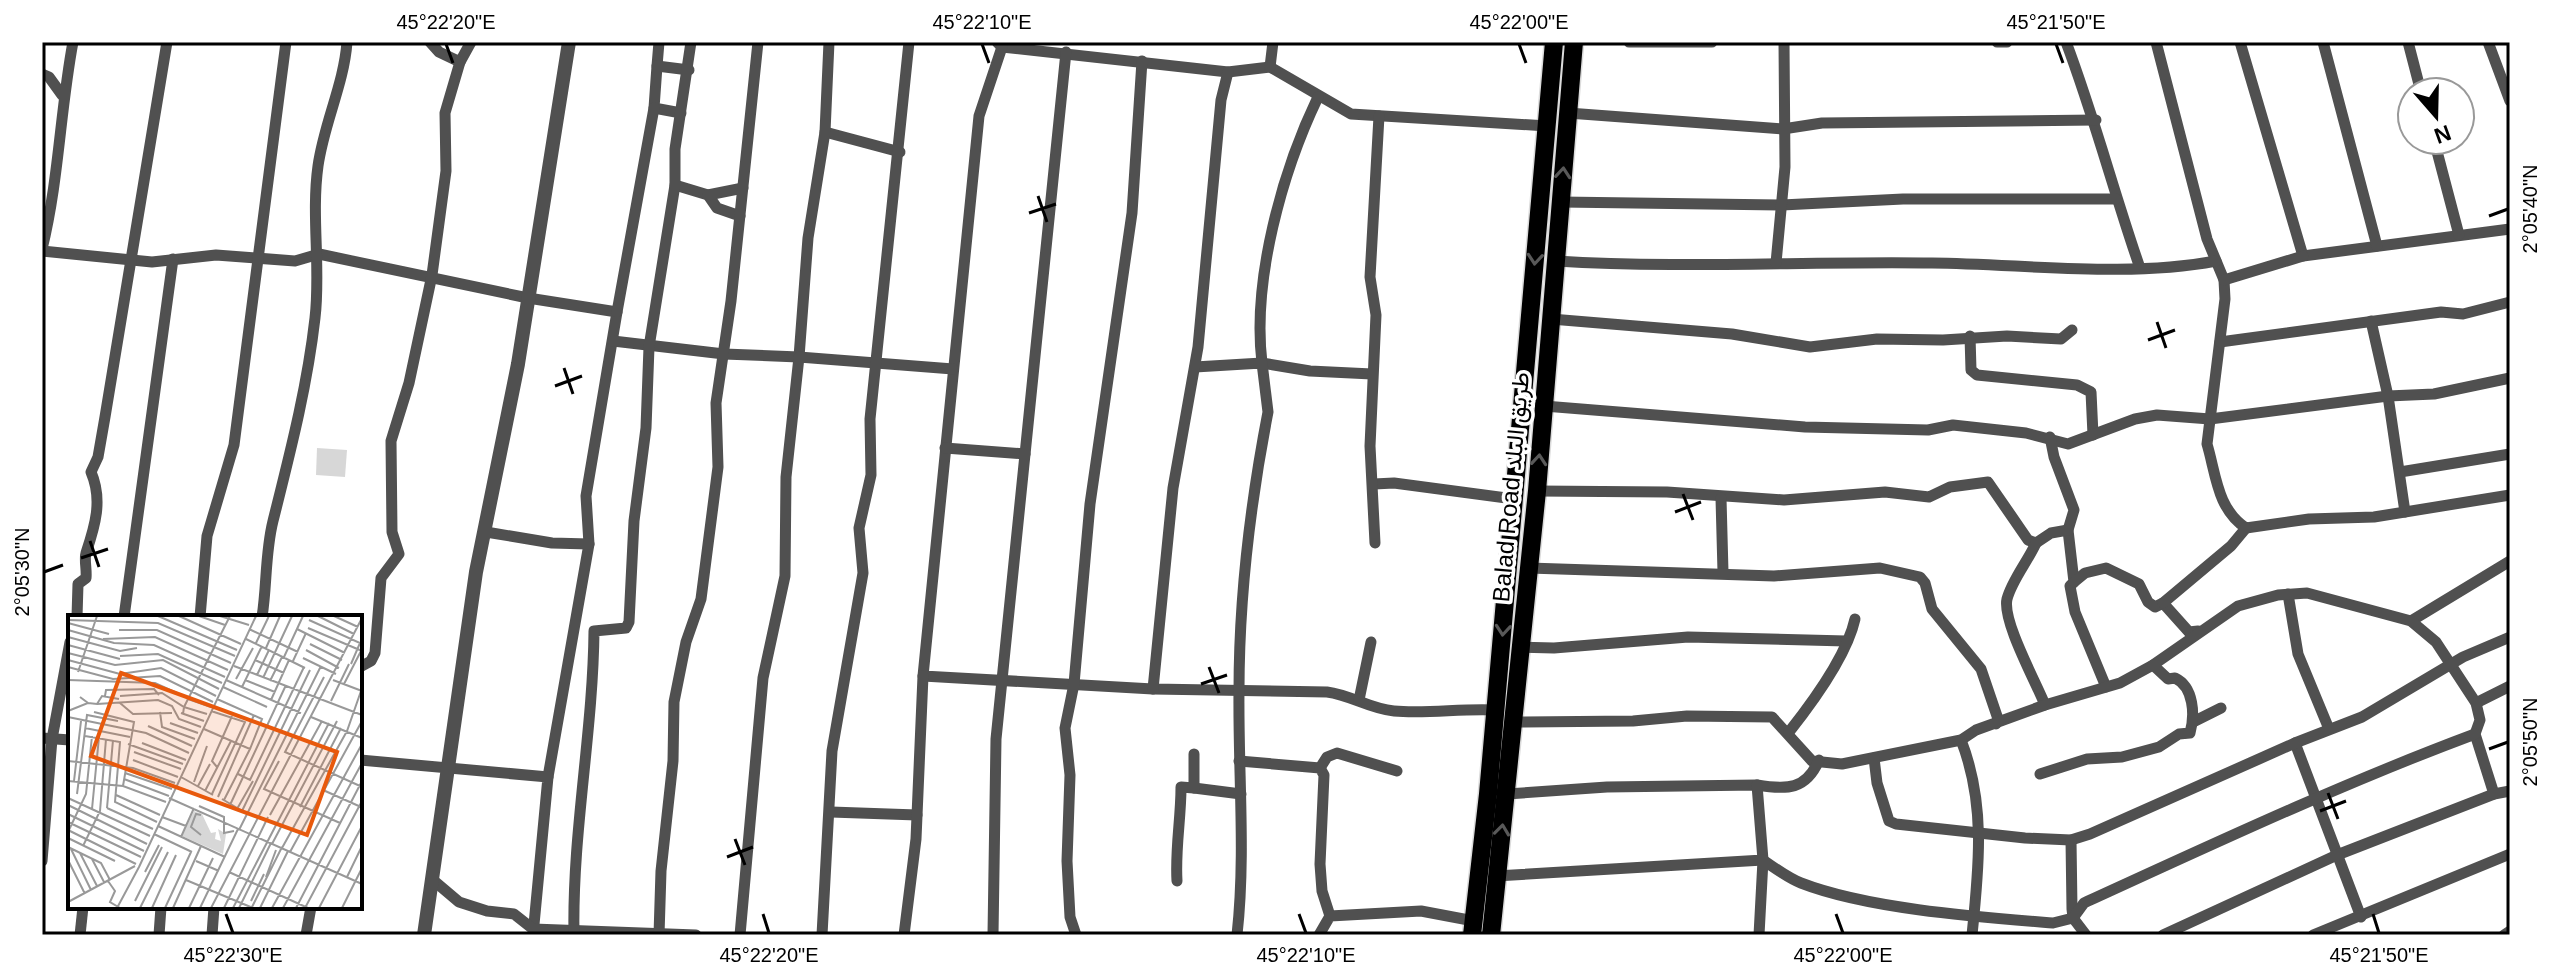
<svg xmlns="http://www.w3.org/2000/svg" width="2552" height="977" font-family="Arial,Vazirmatn,sans-serif">
	<style>
		.green { fill: #d7d7d7 }
		.lines { fill: none; stroke-linecap: round; stroke-linejoin: round }
		.trunk-casing { stroke: #dbdbdb; stroke-width: 21 }
		.minor { stroke: #505050; stroke-width: 11 }
		.tertiary { stroke: #505050; stroke-width: 14 }
		.trunk { stroke: #000; stroke-width: 18 }
		.oneway { stroke: #595959 }
		.ticks { fill: none; stroke: #000; stroke-width: 3 }
		.labels { text-anchor: middle; stroke-width: 7; stroke-linejoin: round; paint-order: stroke }
		.street-label { font-size: 24px; fill: #000; stroke: #fff }
		.inset-road { fill: none; stroke: #999; stroke-width: 2 }
		.view { fill: #e8590c; fill-opacity: 0.15; stroke: #e8590c; stroke-width: 4 }
		.inset-edge { fill: none; stroke: #000; stroke-width: 4 }
		.neatline { fill: none; stroke: #000; stroke-width: 3 }
		.ticks-label { font-size: 20px; text-anchor: middle; fill: #000 }
	</style>
	<rect width="100%" height="100%" fill="#fff"/>
	<path class="green" d="M317 448 347 450 345 477 316 475Z"/>
	<g class="lines">
		<defs>
			<g id="trunk">
				<path d="M1472 935 1488 794 1554 42"/>
				<path d="M1491 935 1537 491 1574 42"/>
			</g>
		</defs>
		<use href="#trunk" class="trunk-casing"/>
		<g class="minor">
			<path d="M430 42 439 52 460 62 471 42"/>
			<path d="M997 42 1002 47 1228 72 1270 67 1351 114 1547 126"/>
			<path d="M1629 42H1712"/>
			<path d="M1997 42H2007"/>
			<path d="M2066 42C2094 116 2114 193 2140 268"/>
			<path d="M2156 42 2207 239 2224 280 2225 299 2207 444C2216 474 2217 509 2246 528L2309 519 2374 517 2510 495"/>
			<path d="M2240 42 2303 256 2510 229"/>
			<path d="M2323 42 2377 246"/>
			<path d="M2408 42 2421 92"/>
			<path d="M2488 42 2510 101"/>
			<path d="M1002 47 979 116 923 676 1153 689 1327 692C1351 695 1370 709 1394 711 1428 714 1462 708 1496 710"/>
			<path d="M657 66 659 42"/>
			<path d="M1270 67 1273 42"/>
			<path d="M42 74 49 77 62 95"/>
			<path d="M1318 97C1282 172 1252 280 1262 363L1310 371 1372 374"/>
			<path d="M681 113 654 108 657 66 689 70"/>
			<path d="M1568 113 1783 129 1822 123 2096 120"/>
			<path d="M825 132 900 152"/>
			<path d="M2434 140 2459 235"/>
			<path d="M675 185 708 195 717 208 740 216"/>
			<path d="M708 195 743 188"/>
			<path d="M1561 202 1782 205 1903 199H2116"/>
			<path d="M42 249C59 180 60 111 73 42"/>
			<path d="M42 251 152 262 216 255 295 261 319 254 528 298 617 312 586 496 589 544 548 777"/>
			<path d="M1556 261C1681 269 1806 261 1932 263 2025 264 2126 278 2216 261"/>
			<path d="M1776 263 1785 167 1784 42"/>
			<path d="M2224 280 2303 256"/>
			<path d="M617 312 654 108"/>
			<path d="M1551 319 1732 334 1810 347 1877 339 1943 340 2007 336 2061 339 2072 330"/>
			<path d="M2371 321 2388 396 2405 512"/>
			<path d="M1970 336 1971 370 1977 375 2077 385 2091 392 2093 435"/>
			<path d="M613 341 724 354 799 357 808 238 825 132 829 42"/>
			<path d="M2220 342 2441 312 2463 314 2510 302"/>
			<path d="M1195 367 1262 363 1268 412C1250 505 1239 597 1239 691 1238 773 1246 854 1237 935"/>
			<path d="M1544 406 1805 427 1928 430 1953 425 2026 433 2068 444 2135 419 2157 415 2210 419 2388 396 2434 394 2510 378"/>
			<path d="M2050 437 2054 457 2074 510 2068 530 2074 582 2070 586 2075 612 2106 687"/>
			<path d="M945 448 1025 454"/>
			<path d="M2400 472 2510 454"/>
			<path d="M1374 484 1394 483 1514 499"/>
			<path d="M1537 491 1667 492 1784 500 1885 492 1929 497 1950 487 1988 482 2028 540 2036 543 2051 533 2068 530"/>
			<path d="M1721 498 1723 572"/>
			<path d="M486 532 552 543 589 544"/>
			<path d="M1375 543 1370 446 1376 315 1370 277 1379 116"/>
			<path d="M2036 543C2028 561 2012 580 2007 599 2002 621 2036 682 2045 705"/>
			<path d="M1529 568 1774 576 1880 568 1920 577 1925 583 1932 609 1981 669 1998 719 1996 724"/>
			<path d="M2074 582 2085 573 2106 568 2139 584 2148 602 2155 607 2163 603 2189 632 2198 631"/>
			<path d="M2288 594 2298 654 2329 729"/>
			<path d="M2163 603 2231 546 2246 528"/>
			<path d="M77 617 78 584 86 578C87 570 84 559 86 553 95 526 103 500 91 472L98 457 105 417 167 42"/>
			<path d="M124 617 173 259"/>
			<path d="M200 617 207 536 234 445 286 42"/>
			<path d="M262 617C267 586 265 553 273 521 290 453 307 388 315 318 321 268 311 216 318 166 324 123 344 84 347 42"/>
			<path d="M2411 621 2510 561"/>
			<path d="M1519 647 1554 648 1688 637 1846 641"/>
			<path d="M360 667 371 661 375 653 381 578 399 554 392 532 391 441 409 383 432 275 446 171 445 113 460 62"/>
			<path d="M1153 689 1173 488 1198 347 1221 100 1228 72"/>
			<path d="M1359 700 1371 642"/>
			<path d="M2476 703 2510 686"/>
			<path d="M2195 721 2221 708"/>
			<path d="M1513 722 1633 721 1687 716 1772 717 1812 761 1842 764 1961 740 1976 730 2045 705 2120 683 2153 665 2238 606 2278 595 2307 593 2411 621 2436 642 2476 703 2480 720 2475 734 2494 794"/>
			<path d="M1789 732C1812 703 1847 655 1855 619"/>
			<path d="M42 738 70 740"/>
			<path d="M1961 740C1986 804 1979 867 1972 935"/>
			<path d="M2295 743 2361 917"/>
			<path d="M1874 758 1877 783 1889 821 1896 824 2025 838 2071 840 2090 834 2295 743 2362 717 2463 657 2510 637"/>
			<path d="M360 760 548 777 533 935"/>
			<path d="M1239 761 1320 768 1324 775 1320 864 1322 891 1330 916"/>
			<path d="M1320 768 1327 757 1337 753 1397 771"/>
			<path d="M2040 774 2087 759 2122 757 2159 747 2179 734 2190 733C2195 715 2194 687 2175 678L2168 679 2153 665"/>
			<path d="M1194 788 1241 794"/>
			<path d="M1507 794 1607 787 1757 785C1787 790 1806 790 1819 760"/>
			<path d="M831 812 917 815"/>
			<path d="M2071 840 2072 909 2073 918 2086 935"/>
			<path d="M42 861 52 739 70 642"/>
			<path d="M1496 876 1763 860 1757 785"/>
			<path d="M433 880 459 902 487 911 514 914 533 929 696 935"/>
			<path d="M1177 881C1175 849 1181 819 1181 787L1194 788V754"/>
			<path d="M80 935 83 907"/>
			<path d="M159 935 161 907"/>
			<path d="M212 935 214 907"/>
			<path d="M306 935 311 907"/>
			<path d="M574 935C572 833 593 733 594 631L626 628 629 622 634 521 646 428 649 347 675 185V149L691 42"/>
			<path d="M659 935 661 871 673 761 674 702 686 642 701 599 718 467 716 403 731 301 758 42"/>
			<path d="M740 935 763 678 785 576 786 477 799 357 953 369"/>
			<path d="M822 935 832 751 863 573 859 528 871 475 870 419 909 42"/>
			<path d="M904 935 916 839 923 676"/>
			<path d="M993 935 996 739 1066 52"/>
			<path d="M1076 935 1070 917 1067 861 1070 775 1065 728 1074 684 1090 504 1132 213 1142 61"/>
			<path d="M1319 935 1330 916 1421 911 1474 921"/>
			<path d="M1759 935 1763 860C1775 868 1788 878 1801 883 1868 909 1979 917 2053 923L2073 918 2084 903C2213 844 2341 784 2475 734"/>
			<path d="M2163 935 2337 855 2494 794 2510 791"/>
			<path d="M2313 935 2510 854"/>
			<path d="M2504 935 2510 931"/>
		</g>
		<path class="tertiary" d="M424 935 476 572 518 364 569 42"/>
		<use href="#trunk" class="trunk"/>
	</g>
	<defs><path id="oneway-chevron" d="M-2-3.5L2.5 0L-2 3.5" fill="none" stroke-width="1.6" stroke-linecap="round" stroke-linejoin="round" transform="scale(2)"/></defs>
	<g class="oneway">
		<use href="#oneway-chevron" transform="translate(1563 173) rotate(-85)"/>
		<use href="#oneway-chevron" transform="translate(1535 259) rotate(95)"/>
		<use href="#oneway-chevron" transform="translate(1539 460) rotate(-85)"/>
		<use href="#oneway-chevron" transform="translate(1503 630) rotate(95)"/>
		<use href="#oneway-chevron" transform="translate(1502 830) rotate(-83)"/>
	</g>
	<path class="ticks" d="M446 44 453 63M982 44 989 63M1519 44 1526 63M2056 44 2063 63M1038 196 1047 222M1029 213 1056 204M2489 216 2508 209M2157 322 2166 348M2148 340 2175 330M564 368 573 394M555 386 582 376M1683 494 1693 520M1675 512 1701 502M90 541 99 567M81 558 108 549M44 572 63 565M1209 667 1219 693M1201 684 1227 675M2489 749 2508 742M2328 793 2338 819M2320 811 2346 801M735 839 745 865M727 857 753 847M226 914 233 933M763 914 769 933M1299 914 1306 933M1836 914 1843 933M2373 914 2379 933"/>
	<g class="labels">
		<g class="street-label">
			<text transform="translate(1511 487) rotate(-85)" y="8">Balad Road طريق البلد</text>
		</g>
	</g>
	<g transform="translate(68 615)">
		<rect width="294" height="294" fill="#fff"/>
		<path d="M126 196 134 199 143 218 148 217 147 224 153 226 150 214 158 219 155 239 114 221Z" fill="#d7d7d7"/>
		<path class="inset-road" d="M90 1 169 35M111 1 173 29M131 1 157 10M152 1 181 10M250 1 286 19M266 1 290 12M0 5 90 8 167 41M241 5 292 28 283 49M0 8 41 19M240 13 294 36M181 14 230 37M229 14 277 38M0 15 46 28 86 30 157 62M51 15H89L163 48M0 22 52 36 69 33M35 24 87 22 160 55M178 24 237 53M188 28 201 1M242 29 274 45M0 30 52 44M198 33 212 1M238 35 271 53M0 38 47 50 95 45 151 74M52 41 90 39 154 68M216 42 235 1M235 43 268 59M0 45 52 59M187 45 216 58M225 46 238 18M166 51 294 100M0 52 45 64 92 61 145 87M10 57 29 1M52 59 93 53 148 81M189 60 201 35M256 62 217 137 292 171M195 63 224 1M168 64 185 33M0 65 87 68 120 83M158 65 233 98M177 65 207 77M265 65 294 76M202 66 214 42M276 69 293 36M155 72 199 92M174 72 194 31M37 81 38 75 86 74 91 80M52 81 94 78 116 92 162 1M120 84 143 92M149 84 194 104 182 134M203 85 221 45M263 86 281 49M20 88 29 89 34 81 51 84M52 88 65 99 104 98M29 89 90 85 104 91 111 104 133 112M0 96 20 88 12 82M143 96 177 107 144 179M26 97 66 107 55 171M92 97 94 112 127 124M113 98 136 106M115 99 116 92 139 99M0 102 78 118 121 138M243 102 294 123M102 108 130 118M80 111 124 131M17 113 62 122M136 114 182 134 156 185M17 121 52 127 47 187 89 207M74 128 118 145M60 129 115 149M66 137 113 154M65 145 110 162M0 146 65 153 107 168M211 146 196 174 272 208M149 152 144 146 164 101M57 158 104 174M170 159 182 165 236 52M113 162 145 180M56 164 101 181M0 166 55 171 98 187M6 166 13 106M126 167 139 131M130 171 142 149M255 175 293 192M137 176 163 126M9 179 19 100 50 106M48 180 92 200M150 182 186 100M0 183 82 221M101 183 294 269M154 184 176 197M0 190 79 229M162 190 218 70M131 191 156 202V218L166 216M232 192 273 113M39 193 45 125M39 193 85 214M24 194 31 122M169 194 185 166M174 196 242 55M0 199 76 236M202 200 254 106M94 202 118 211M0 207 73 242M90 211 157 242M0 215 68 249M171 215 253 51M0 217 18 179 24 121M86 219 124 237M133 220 123 212 128 199 133 200M113 222 126 193M0 223 47 246M204 229 269 106M15 231 32 196 38 124M0 232 33 248 42 265M214 233 279 116 293 76M3 234 23 275M222 237 294 106M12 238 29 271M24 244 36 267M0 245 17 279M128 246 151 256M71 252 188 1M77 257 91 230M161 257 240 293M198 262 208 235M279 262 294 231M118 265 185 293M40 266 47 276 42 287 52 293M67 286 94 232M183 286 196 259M0 287 67 251M184 292 214 232M49 293 71 252M72 293 100 237M84 293 108 240M97 293 123 237M105 293 133 231M121 293 145 243M132 293 170 214M143 293 294 3M156 293 200 202M165 293 261 108M171 293 203 228M192 293 220 236M204 293 294 129M215 293 294 148M228 293 294 166M237 293 294 186M251 293 294 211M274 293 294 253"/>
		<path class="view" d="M53 58 269 137 239 220 23 141Z"/>
		<rect width="294" height="294" class="inset-edge"/>
	</g>
	<rect width="2552" height="977" fill="none" stroke="#ffffff" stroke-width="88"/>
	<g transform="translate(2436 116) rotate(160)"><circle r="38" fill="#ffffff" stroke="#999999" stroke-width="2"/>
	<path d="M0-6L14 30L0 20L-14 30Z" fill="#000000"/>
	<text y="-12" font-size="22" font-weight="bold" text-anchor="middle" fill="#000000">N</text>
	</g>
	<rect x="44" y="44" width="2464" height="889" class="neatline"/>
	<g class="ticks-label">
		<text x="446" y="29">45°22'20"E</text>
		<text x="982" y="29">45°22'10"E</text>
		<text x="1519" y="29">45°22'00"E</text>
		<text x="2056" y="29">45°21'50"E</text>
		<text transform="translate(2530 209) rotate(-90)" y="7">2°05'40"N</text>
		<text transform="translate(22 572) rotate(-90)" y="7">2°05'30"N</text>
		<text transform="translate(2530 742) rotate(-90)" y="7">2°05'50"N</text>
		<text x="233" y="962">45°22'30"E</text>
		<text x="769" y="962">45°22'20"E</text>
		<text x="1306" y="962">45°22'10"E</text>
		<text x="1843" y="962">45°22'00"E</text>
		<text x="2379" y="962">45°21'50"E</text>
	</g>
</svg>
